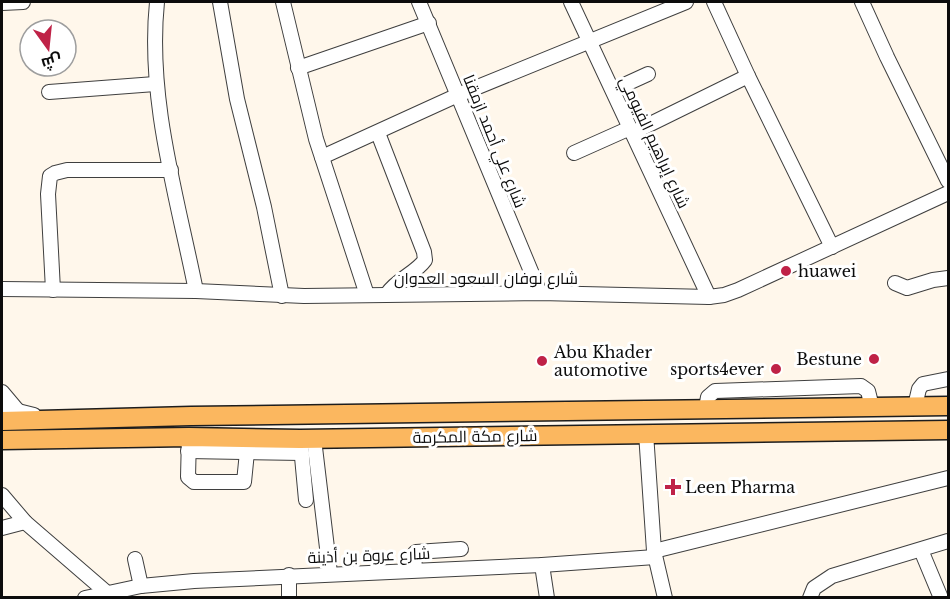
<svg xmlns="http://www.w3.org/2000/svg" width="950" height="599" font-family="'Libre Baskerville',Cairo,serif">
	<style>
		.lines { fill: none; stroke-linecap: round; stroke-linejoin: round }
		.minor-casing { stroke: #3f3f3f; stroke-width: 16 }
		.major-casing { stroke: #1d1d1d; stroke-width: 21 }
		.minor { stroke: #fff; stroke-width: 14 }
		.major { stroke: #fbb75f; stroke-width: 18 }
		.poi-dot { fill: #bf2247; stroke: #fff; stroke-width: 2 }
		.labels { text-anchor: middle; stroke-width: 6; stroke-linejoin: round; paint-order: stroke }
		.street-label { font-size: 16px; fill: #0c0c0c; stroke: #fff }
		.poi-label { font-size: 16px; fill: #0c0c0c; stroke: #fff; text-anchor: start }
	</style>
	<rect width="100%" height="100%" fill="#fff7eb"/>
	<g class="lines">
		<defs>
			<g id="minor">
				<path d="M157 2C147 99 177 196 196 291"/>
				<path d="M220 2 237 99 264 207 282 296"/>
				<path d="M283 2 316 139 367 295"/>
				<path d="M419 2 540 293"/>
				<path d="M571 2 709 297"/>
				<path d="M714 2 748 76 832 247"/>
				<path d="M862 2 887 57 948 181"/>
				<path d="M2 3 23 2"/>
				<path d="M298 68 429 23"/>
				<path d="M613 90 648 74"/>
				<path d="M49 92 155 84"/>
				<path d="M378 133 424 252 425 260C415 274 398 278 387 294"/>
				<path d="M632 133 748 76"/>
				<path d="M574 153 630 128"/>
				<path d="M322 157 458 95 686 2"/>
				<path d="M895 283 907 288 933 280 948 278"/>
				<path d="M2 289 196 291 304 296 540 293 709 297 724 295 738 290 948 193"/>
				<path d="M53 290 48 194 50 176 55 173 67 170H171"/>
				<path d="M2 392 18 411"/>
				<path d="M915 406 919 389 923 384 948 379"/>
				<path d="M706 408 708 397 715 391 861 386 868 391 872 407"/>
				<path d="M2 411H18L34 415"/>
				<path d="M646 433 654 551 665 598"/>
				<path d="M189 437 188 477 194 482H244L247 452"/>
				<path d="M314 439 330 573"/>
				<path d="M301 446 306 500"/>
				<path d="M188 451 302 453"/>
				<path d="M2 495 25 522 106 592"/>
				<path d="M2 528 25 522"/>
				<path d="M921 550 941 598"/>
				<path d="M654 551 948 478"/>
				<path d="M135 559 141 586"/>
				<path d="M542 565 547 598"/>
				<path d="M415 570 414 554 416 552 461 549"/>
				<path d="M289 575V598"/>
				<path d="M85 598 141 586 194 581 542 565 655 557"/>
				<path d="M810 598 814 588 832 576 948 541"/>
			</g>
			<g id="major">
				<path d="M2 421 191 416 948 406"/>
				<path d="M2 440 189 437 300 439 948 430"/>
			</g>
		</defs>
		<use href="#minor" class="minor-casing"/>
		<use href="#major" class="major-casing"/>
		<use href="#minor" class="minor"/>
		<use href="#major" class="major"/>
	</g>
	<g class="poi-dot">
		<circle cx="786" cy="271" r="6"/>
		<circle cx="874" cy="359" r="6"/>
		<circle cx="542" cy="361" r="6"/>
		<circle cx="776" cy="369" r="6"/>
		<path d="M670 478h6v6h6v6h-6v6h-6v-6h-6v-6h6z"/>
	</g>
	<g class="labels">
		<g class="street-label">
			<text transform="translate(495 141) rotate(68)" y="6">شارع علي أحمد ازمقنا</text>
			<text transform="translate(655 142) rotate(65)" y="6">شارع إبراهيم الفيومي</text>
			<text x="486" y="284">شارع نوفان السعود العدوان</text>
			<text transform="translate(475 436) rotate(-1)" y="6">شارع مكة المكرمة</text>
			<text transform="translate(369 555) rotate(-2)" y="6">شارع عروة بن أذينة</text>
		</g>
		<g class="poi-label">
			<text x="798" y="277">huawei</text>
			<text x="554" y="358">Abu Khader<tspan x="554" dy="18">automotive</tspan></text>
			<text x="862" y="365" text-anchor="end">Bestune</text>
			<text x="764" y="375" text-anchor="end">sports4ever</text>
			<text x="685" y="493">Leen Pharma</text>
		</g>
	</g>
	<rect width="950" height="599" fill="none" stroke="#0c0c0c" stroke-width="6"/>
	<g transform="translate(48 48) rotate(165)"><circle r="28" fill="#ffffff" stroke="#9e9e9e" stroke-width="1.5"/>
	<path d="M0-4.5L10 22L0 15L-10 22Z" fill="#bf2247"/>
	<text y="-9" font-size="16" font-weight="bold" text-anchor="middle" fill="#0c0c0c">ش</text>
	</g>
</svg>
